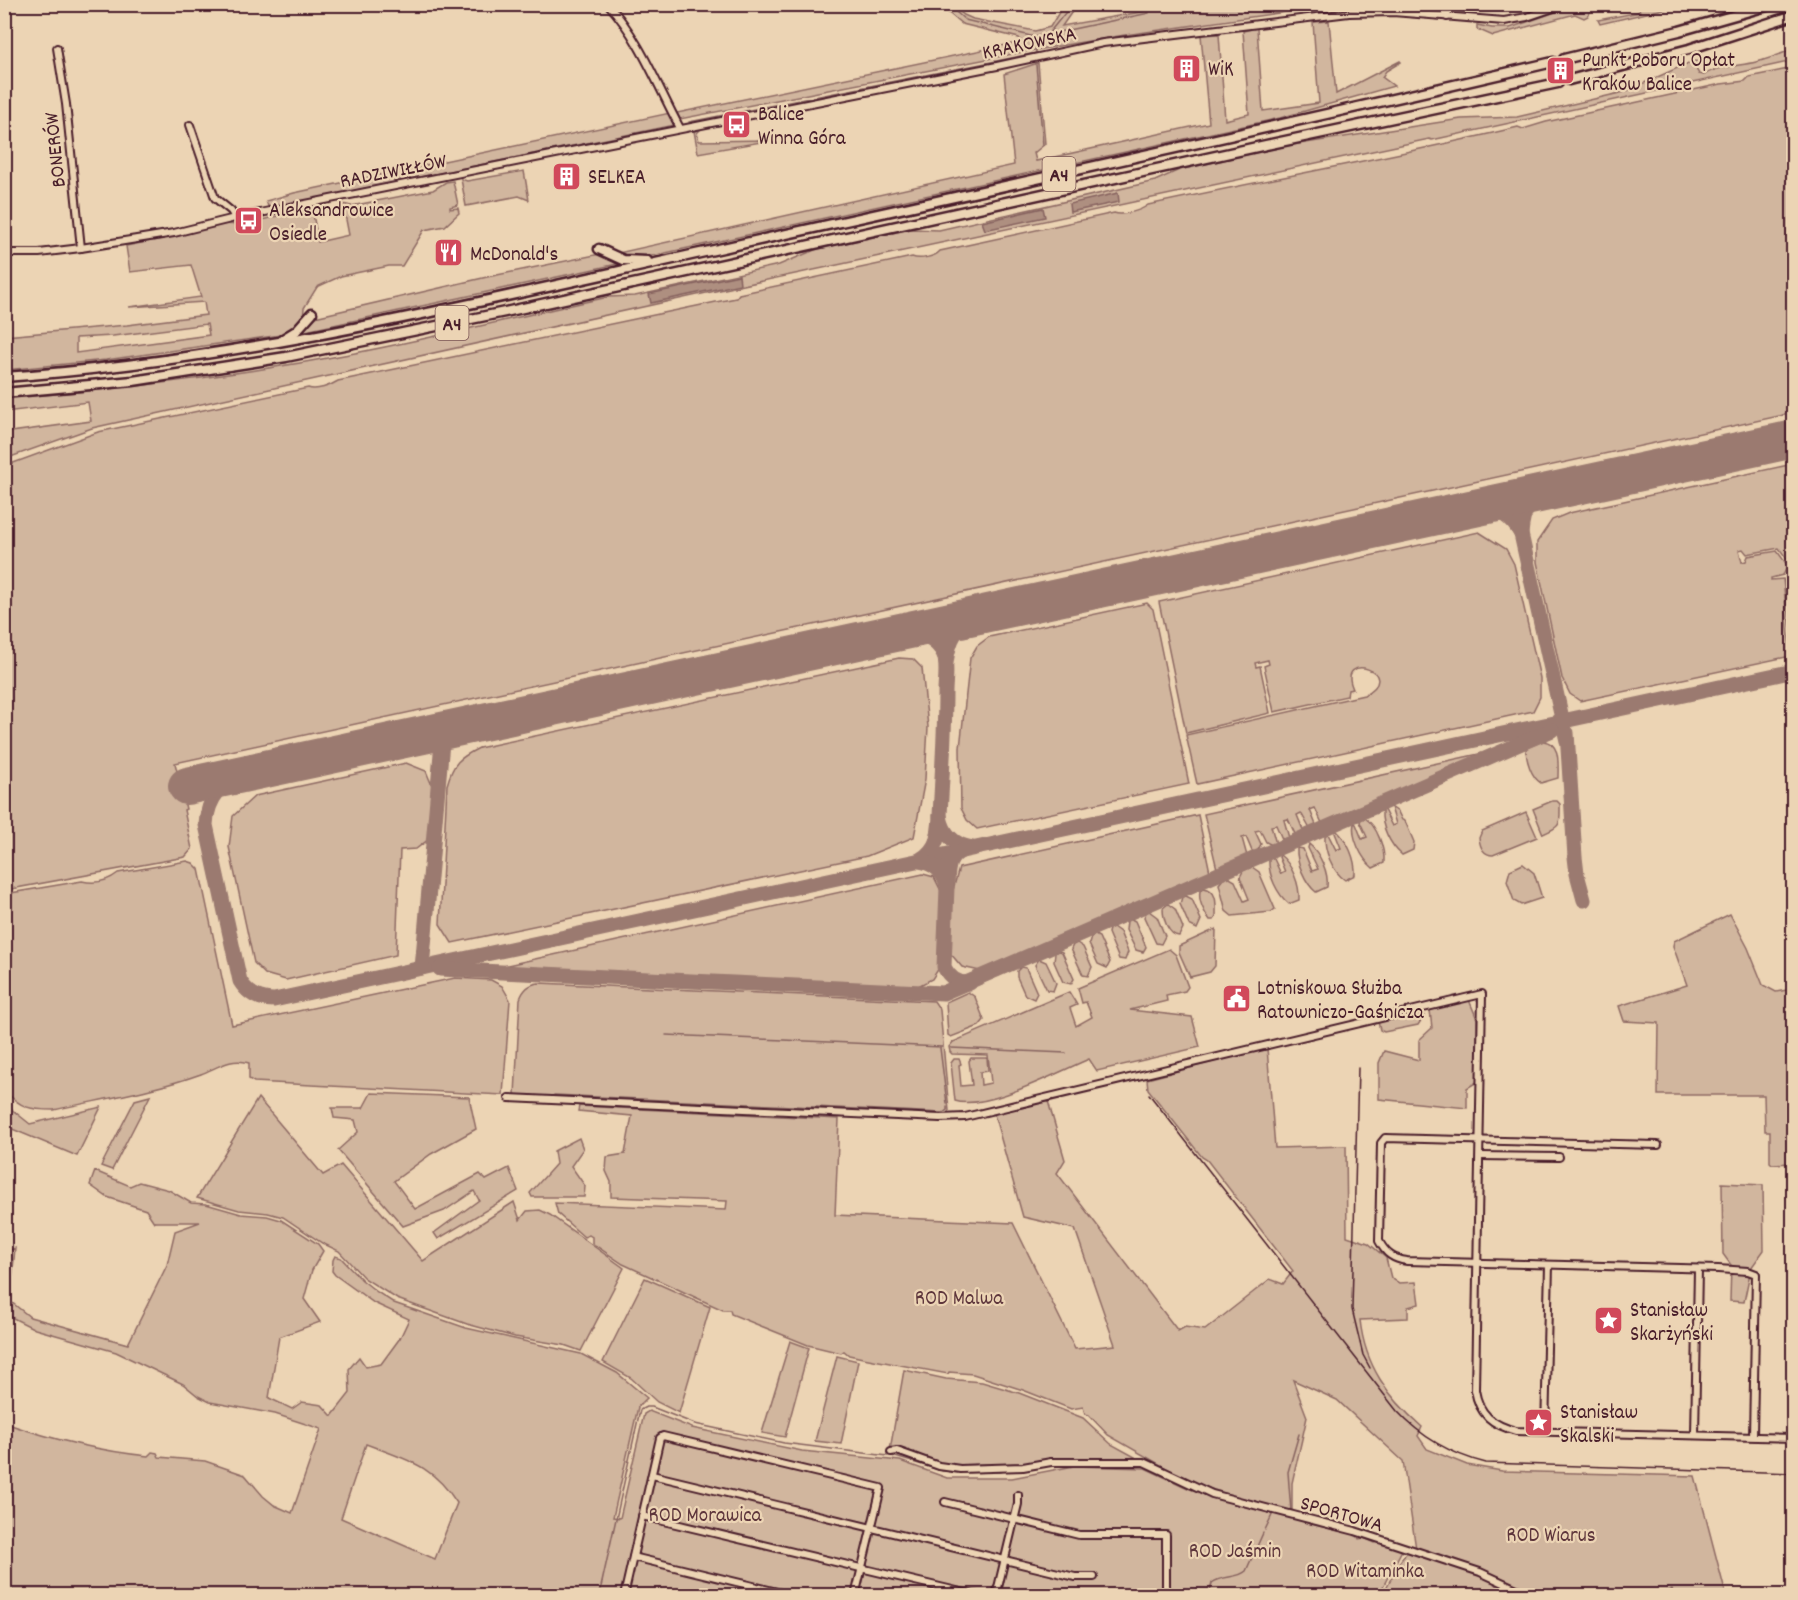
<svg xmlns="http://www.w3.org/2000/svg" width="1798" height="1600" font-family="Dekko,sans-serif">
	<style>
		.green { fill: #d1b69e; stroke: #8e6a64; stroke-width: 1.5; fill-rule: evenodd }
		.water { fill: #ae8f80; stroke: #86625e; stroke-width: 1.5 }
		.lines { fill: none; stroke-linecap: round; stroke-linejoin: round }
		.stream { stroke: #86625e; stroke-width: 1.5 }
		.taxiway { stroke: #9b7a70; stroke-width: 15 }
		.runway { stroke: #9b7a70; stroke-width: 38 }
		.minor-casing { stroke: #4a1f2b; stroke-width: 10 }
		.highway-casing { stroke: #4a1f2b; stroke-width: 13 }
		.minor { stroke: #ecd4b4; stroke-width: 6 }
		.highway { stroke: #ecd4b4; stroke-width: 8 }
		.rail { stroke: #4a1f2b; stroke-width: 1.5 }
		.labels { text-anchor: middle; stroke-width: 4.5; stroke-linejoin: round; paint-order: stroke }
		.shield { fill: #ecd4b4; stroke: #7b5554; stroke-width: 1.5 }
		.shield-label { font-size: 20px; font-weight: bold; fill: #4a1f2b }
		.street-label { font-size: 21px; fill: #4a1f2b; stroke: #ecd4b4 }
		.poi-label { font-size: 21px; fill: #4a1f2b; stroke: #ecd4b4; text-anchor: start }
		.park-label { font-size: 21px; fill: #5e363c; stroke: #ecd4b4 }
	</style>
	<rect width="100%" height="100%" fill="#ecd4b4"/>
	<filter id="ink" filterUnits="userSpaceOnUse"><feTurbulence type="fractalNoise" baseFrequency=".0167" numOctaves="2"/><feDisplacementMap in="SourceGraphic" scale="12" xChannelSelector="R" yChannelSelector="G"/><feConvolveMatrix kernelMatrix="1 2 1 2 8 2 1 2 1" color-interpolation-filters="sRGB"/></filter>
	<g filter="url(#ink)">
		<g class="green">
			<path d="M939 5H952L964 15 973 19 1035 31 1050 27 1061 9 1067 5 1076 6 1062 26 1163 8 1168 5 1314 4V8L1125 35 1023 52 680 119 677 113 1021 42 1019 38 962 24Z"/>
			<path d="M1576 5H1586L1590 12 1588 16 1584 18 1575 14 1493 36 1477 29V25L1492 28H1510Z"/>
			<path d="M1638 5H1681L1600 24 1598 20 1640 12Z"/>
			<path d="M1329 21 1336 94 1400 61 1401 62 1386 71 1382 77 1394 86 1280 118 638 259 618 253 1014 165 1004 74 1038 63 1045 144 1034 153 1036 161 1209 123 1201 35 1219 34 1225 120 1249 114 1243 31 1257 28 1263 111 1319 103 1313 22Z"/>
			<path d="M1793 49V61L1432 140 1429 139 720 290 92 428 5 459 4 433 91 421 88 402 5 412V398C122 390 240 375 355 353 440 337 524 315 608 297L635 296 779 265 817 249 911 229 939 230 1155 181 1179 170 1286 146 1461 119 1517 117 1624 92 1693 61 1704 62 1698 65 1696 69 1699 74 1704 75C1718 66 1739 66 1756 62 1769 59 1781 54 1793 49Z"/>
			<path d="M1793 68V413L175 763 186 809 184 810 192 849 185 857 5 890V881L7 879V877L4 876 5 466 98 432 308 388C317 391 330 386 338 381L716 302 736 298 739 294 912 257C920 260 935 257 940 251L1114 213C1123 216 1140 211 1148 205 1272 178 1394 157 1518 127L1523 129 1546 122 1721 84 1745 81 1749 77Z"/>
			<path d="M670 113 675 125 273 207 268 206 266 201 294 193Z"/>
			<path d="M701 129 697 133 699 141 772 140 698 153 694 131Z"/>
			<path d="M524 171 529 200 519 196 466 206 461 179 467 181Z"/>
			<path d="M453 181 458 205 450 207V209L458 208 459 213 445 226 424 230 402 266H389L341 276 317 287 304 308 303 320 281 335 106 360 5 370V336L127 325 206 315 204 302 129 307 201 297 191 265 130 272 126 246 177 236 222 224 241 225 312 208 318 242 349 235 343 204 351 206 433 190 446 182ZM207 324 209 335 76 353V338L113 336Z"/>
			<path d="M600 254 622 263 301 332 315 317 487 277Z"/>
			<path d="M1793 464V564L1790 563 1779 548 1747 554 1743 549 1739 550 1742 562 1746 561 1748 556 1777 551 1788 566 1783 575 1771 578V580L1783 579 1791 656 1580 701 1570 694 1562 678 1537 562V542L1552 520 1569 513Z"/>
			<path d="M1479 532 1506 549 1514 564 1540 678V697L1533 711 1197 784 1186 735 1364 695C1407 673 1335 650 1353 689L1348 690 1347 696 1274 712 1264 666 1269 664 1268 660 1255 663 1256 667 1260 666 1270 713 1186 733 1159 602Z"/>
			<path d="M1793 568V648L1785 580 1787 573Z"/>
			<path d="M1147 603 1153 609 1189 784 977 829 967 820 961 808 960 748 970 658 977 646 989 637Z"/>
			<path d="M899 658 913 659 922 668 928 727 925 779 914 837 867 856 452 943 440 924 447 785C453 763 459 758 479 748Z"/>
			<path d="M1543 741C1561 743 1558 763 1558 778L1541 783C1531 777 1526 760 1526 748Z"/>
			<path d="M1488 752 1322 823 1315 808 1310 810 1316 825 1310 829 1301 813 1297 815 1303 830 1297 834H1295L1288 819 1284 820 1289 838 1282 839 1276 825 1271 826 1276 844 1272 845 1266 842 1260 830 1255 831 1261 844 1257 852 1252 851 1246 837 1242 838 1247 856 1217 869 1204 814Z"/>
			<path d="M406 763 426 771 433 788 429 839 416 849 400 850 396 955 286 980 265 974 254 963 229 847 233 816 255 796Z"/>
			<path d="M1552 801H1557L1560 804C1560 825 1562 826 1543 834L1533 809Z"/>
			<path d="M1391 807 1398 812 1402 820 1405 821 1414 842 1413 850 1402 855C1390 845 1381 826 1382 811L1384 810 1392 826 1396 824Z"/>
			<path d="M1526 812 1537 837 1493 855C1483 855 1480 847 1479 838L1482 831Z"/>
			<path d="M1198 815 1210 872 980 971 962 967 950 953 953 890 959 868Z"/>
			<path d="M1365 818C1377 826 1385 848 1384 863L1373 868C1361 858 1351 837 1354 823L1356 824 1362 839 1367 837 1360 822 1361 819Z"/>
			<path d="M1336 830C1348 841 1356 860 1355 875L1345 880C1332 871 1324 850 1325 835L1328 834 1336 850 1341 848 1335 833Z"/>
			<path d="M1309 844C1320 853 1329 873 1327 887L1316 892C1305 883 1296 862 1297 848L1303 849 1312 871 1318 869 1308 848Z"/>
			<path d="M1280 855C1292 864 1300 885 1299 900L1289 904C1277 894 1268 875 1269 859L1272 858 1274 859 1281 874 1285 872 1279 857Z"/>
			<path d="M187 861 193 863 199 869 232 1025 455 978 491 980 502 986 510 1000 503 1095 254 1082 249 1079V1063C231 1057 217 1068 201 1074 154 1091 103 1099 54 1110 30 1110 21 1108 5 1091V894L82 881C95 884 108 881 118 873Z"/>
			<path d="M1523 864 1534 873 1542 898 1521 905 1514 901 1507 881 1510 870Z"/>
			<path d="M1252 867 1259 872 1275 909 1271 912 1232 916 1226 911 1219 884 1223 879 1228 877 1235 881 1244 901 1249 899 1240 877 1243 871Z"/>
			<path d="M923 874 934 877 942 893 943 903 939 968 932 979 918 986 503 966Z"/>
			<path d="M1204 888C1218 890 1216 905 1216 917L1214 920H1210C1204 913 1198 900 1200 891Z"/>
			<path d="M1186 896 1192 899 1201 920 1197 929 1189 925 1180 904 1182 897Z"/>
			<path d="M1168 904 1175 909 1183 928 1179 936C1168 935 1163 919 1163 908Z"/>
			<path d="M1149 911 1157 917 1165 936 1161 944 1156 943 1144 917 1146 913Z"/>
			<path d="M1730 914 1748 948 1763 985 1776 992 1793 989V1163L1772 1164 1770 1162V1131H1765L1764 1095H1658L1659 1023 1624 1021 1619 1006 1687 985 1673 946 1674 941Z"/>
			<path d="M1131 919 1135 921 1146 947 1143 952 1136 950 1126 930 1127 921Z"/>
			<path d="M1113 927 1120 932 1128 952 1125 960 1119 959 1108 933 1109 929Z"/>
			<path d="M1216 929 1215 966 1210 972 1190 977 1179 952V946Z"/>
			<path d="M1095 935 1099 937 1110 962 1107 968 1098 964 1089 944 1091 937Z"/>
			<path d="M1077 943 1083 947 1092 967 1088 976 1083 975 1071 949 1073 945Z"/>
			<path d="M1169 949 1176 955 1188 987 1185 991 1166 995 1167 1001 1130 1010 1192 1017 1200 1047 1097 1071 1089 1059C1058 1072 985 1111 955 1101L951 1063 954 1059H959L961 1064 959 1065 961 1086 972 1085 969 1061 971 1058H987L988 1071 980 1072 981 1085 991 1083 988 1055 952 1054 950 1052 949 1047 953 1042 1069 992 1077 1005 1070 1008 1076 1026 1092 1017 1086 1002 1082 1003 1078 988Z"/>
			<path d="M1058 951 1062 952 1074 979 1071 984 1063 982 1054 962 1055 953Z"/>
			<path d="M1039 959 1046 962 1056 983 1053 991 1047 990 1035 965Z"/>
			<path d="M1021 967 1026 968 1037 993 1034 999 1025 995 1017 977V971Z"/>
			<path d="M539 983 934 1001 940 1010 949 1111 945 1115 515 1095 520 999C523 990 529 984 539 983Z"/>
			<path d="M968 992 975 997 984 1020 979 1026 951 1037 948 1035 946 1002Z"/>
			<path d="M1469 1000 1477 1019V1082L1467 1088V1108L1379 1099V1063L1384 1051 1419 1060V1040L1432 1028 1430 1010Z"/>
			<path d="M1419 1012 1424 1016 1418 1025 1384 1032 1380 1030 1378 1022Z"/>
			<path d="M1267 1048 1275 1148 1346 1146 1347 1236 1368 1243 1386 1258 1391 1278 1399 1283 1416 1282 1419 1304 1408 1307V1318L1360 1320C1365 1366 1388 1397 1422 1427L1418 1436 1427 1449 1467 1465 1502 1471 1695 1476 1726 1595H1674L1672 1590 1648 1596 1538 1595 1482 1569 1416 1549 1403 1461 1337 1400 1293 1380 1307 1417 1292 1483V1513L1270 1505H1265L1194 1484 1108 1435 1089 1415 1085 1414 1083 1407 1071 1409 1023 1390 973 1374 949 1372 948 1374 863 1358 849 1355 844 1351 841 1353 808 1345 731 1314 730 1310H723L623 1264 592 1243V1237L589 1235 584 1237 558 1214 555 1203 726 1210 727 1201 611 1197V1182L606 1171 607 1157 625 1154 632 1116 578 1111 579 1106 839 1119 835 1215 1013 1223 1075 1349 1115 1345 1075 1229 1023 1217 994 1114 1048 1101 1065 1160 1057 1173 1178 1331 1185 1327 1205 1330 1270 1279 1283 1284 1293 1271 1207 1160 1202 1157 1148 1089 1147 1079Z"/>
			<path d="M371 1093 469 1097 476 1129 431 1154 394 1181 415 1209 480 1174 486 1180 509 1168 518 1191 438 1239 434 1233 479 1200 474 1191 444 1211 403 1226 338 1150 358 1132 355 1120 334 1118 332 1108H363Z"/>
			<path d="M150 1096 112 1170 101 1166 135 1100Z"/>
			<path d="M258 1098 323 1175 341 1165 423 1261 514 1202 520 1220 527 1211 540 1210 550 1215 624 1268 581 1351 564 1345 515 1337 467 1324 397 1299 364 1278 339 1251 322 1243 283 1217 268 1213 239 1210 197 1198Z"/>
			<path d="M5 1104 30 1124 101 1107 77 1156 5 1126Z"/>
			<path d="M579 1138 583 1149 571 1166 585 1186 584 1197H532L530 1193 556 1164 554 1151Z"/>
			<path d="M95 1171 130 1186 139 1182 169 1190 191 1203 206 1204 241 1214 267 1216 281 1220 318 1244 323 1251 312 1270 304 1299 320 1322 279 1337 269 1398 292 1409 302 1402 322 1405 332 1416 350 1393 349 1369 359 1357 366 1367 381 1364 400 1338 409 1319 374 1303 335 1275 332 1271 333 1260 335 1256 341 1258 362 1280 377 1292 394 1303 466 1328 581 1354 617 1373 647 1398 638 1407 613 1517 620 1518 644 1414 649 1411 692 1428 802 1451 900 1461 947 1478H1012L1074 1466 1145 1468 1190 1489 1319 1526 1357 1535 1359 1539 1364 1538 1375 1543 1377 1542 1402 1550 1378 1596 5 1595V1423C51 1439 99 1451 148 1456L152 1452 157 1453 159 1457 205 1461 245 1475 263 1496 274 1505 292 1513 321 1429 275 1414 210 1402 198 1396 183 1384 116 1352 35 1329 5 1314 4 1252 15 1248 10 1301 30 1317 128 1344 167 1265 175 1231 200 1222H154L146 1210 107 1197 90 1185ZM366 1444C407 1460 432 1464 457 1503L435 1559 341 1518Z"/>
			<path d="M1722 1183 1763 1185 1764 1250 1751 1268 1744 1302 1730 1301 1731 1265 1723 1254Z"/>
			<path d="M645 1278 710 1307 679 1413 657 1402 631 1378 603 1362Z"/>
			<path d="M790 1341 809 1348 785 1437 762 1433Z"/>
			<path d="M837 1356 858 1361 841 1444 815 1441Z"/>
			<path d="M904 1370 946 1379 982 1382 1019 1393 1083 1418 1111 1444 1135 1457 1132 1461 951 1465C930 1464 911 1445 890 1450Z"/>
			<path d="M1407 1552 1426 1556 1499 1582 1492 1595 1382 1596 1399 1563Z"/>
		</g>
		<g class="water">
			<path d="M1118 193 1119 202 1070 212 1069 204Z"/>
			<path d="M1043 208 1045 217 985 230 982 222Z"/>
			<path d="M739 275 740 284 651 303 649 294Z"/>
		</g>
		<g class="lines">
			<g class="stream">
				<path d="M947 4 965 20 1035 37 1149 13"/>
				<path d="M1163 10 1170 8 1174 4"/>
				<path d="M1048 34 1070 7"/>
				<path d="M1036 65 1043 145"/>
				<path d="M689 122 1036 53 1035 37"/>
				<path d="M666 1035 942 1047"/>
				<path d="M940 1048 947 1104"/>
				<path d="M951 1048 1066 1053"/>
				<path d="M554 1095 943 1113 947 1110V1107"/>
				<path d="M892 1456 943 1471 1000 1472"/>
				<path d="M1291 1512 1288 1472 1299 1434"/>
				<path d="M1265 1530 1273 1513"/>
				<path d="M599 1596 640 1410 646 1407H652L695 1424 784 1443 888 1456"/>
				<path d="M1209 1596 1212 1583C1222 1575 1237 1579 1246 1571L1263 1533"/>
			</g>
			<g class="taxiway">
				<path d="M1555 490C1530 500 1523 507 1521 534L1567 741"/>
				<path d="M1478 507C1499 509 1511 516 1521 534"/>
				<path d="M902 632C919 633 937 638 944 655 948 666 945 681 945 692 945 733 942 775 940 816"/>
				<path d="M946 663C949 640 956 624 978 616"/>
				<path d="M1567 733 1575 857 1577 874 1584 900"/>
				<path d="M248 773C223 780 207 798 206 825L240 981C248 994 259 1000 274 1000L1794 671"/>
				<path d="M921 859C938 849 939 834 940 816 943 834 954 845 972 848"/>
				<path d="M919 861C934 863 944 872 947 887 948 872 946 858 962 851"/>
				<path d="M947 887 944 967C949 977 958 984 970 983"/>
				<path d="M422 968 443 731"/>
				<path d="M440 969 943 993 1552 730"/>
			</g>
			<path class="runway" d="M187 786 1794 439"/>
			<defs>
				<g id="minor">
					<path d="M608 4C640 39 658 87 680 128"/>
					<path d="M1447 17 1449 4"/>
					<path d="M57 48 66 104 81 248"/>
					<path d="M190 125 215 198 231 211 235 218"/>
					<path d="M4 253H39L81 248 174 233 235 218 997 66 1103 43 1349 13 1393 12 1504 21 1527 17 1565 4"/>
					<path d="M509 1098 940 1118 965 1117 1482 994 1475 1390C1479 1415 1493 1425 1516 1431L1794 1438"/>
					<path d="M1658 1145 1385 1138 1381 1143 1379 1241C1386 1254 1393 1259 1407 1261L1718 1269 1748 1271 1756 1274 1753 1436"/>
					<path d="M1480 1156 1559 1157"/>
					<path d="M1545 1431 1549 1265"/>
					<path d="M1695 1435 1698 1269"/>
					<path d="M891 1452 897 1451 939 1466 960 1469 1023 1467 1051 1462H1144L1212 1494 1355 1531 1480 1572 1532 1596"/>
					<path d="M652 1475 1075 1577H1094"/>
					<path d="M945 1502 1079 1535H1166V1596"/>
					<path d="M642 1516 978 1596"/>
					<path d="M633 1557 794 1596"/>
					<path d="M624 1596 660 1438 663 1436 881 1488 855 1596"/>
					<path d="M996 1596 1018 1504V1495"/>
				</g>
				<g id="highway">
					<path d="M1564 59 1679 31 1774 4"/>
					<path d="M1569 80 1689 49 1794 15"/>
					<path d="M599 249 623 260 647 261"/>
					<path d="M283 339 296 331 312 313"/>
					<path d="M4 377C248 360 486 300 723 248 1000 187 1277 127 1553 62"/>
					<path d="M4 393 133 381 286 357 505 312 1266 145 1558 83"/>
				</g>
			</defs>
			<use href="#minor" class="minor-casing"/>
			<use href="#highway" class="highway-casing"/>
			<use href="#minor" class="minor"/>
			<use href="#highway" class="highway"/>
			<g class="rail">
				<path d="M1358 1068 1352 1309 1363 1355 1370 1368"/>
				<path d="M1149 1094 1397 1411C1422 1438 1450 1454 1486 1463L1794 1473"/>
			</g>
		</g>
	</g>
	<defs>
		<symbol id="building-square" viewBox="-11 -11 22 22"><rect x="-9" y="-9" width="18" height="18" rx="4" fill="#d1495b" stroke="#ecd4b4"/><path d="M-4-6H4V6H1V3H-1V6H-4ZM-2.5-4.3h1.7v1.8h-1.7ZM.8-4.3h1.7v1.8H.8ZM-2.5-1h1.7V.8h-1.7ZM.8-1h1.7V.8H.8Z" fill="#fff"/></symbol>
		<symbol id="bus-square" viewBox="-11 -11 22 22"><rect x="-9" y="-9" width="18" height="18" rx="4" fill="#d1495b" stroke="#ecd4b4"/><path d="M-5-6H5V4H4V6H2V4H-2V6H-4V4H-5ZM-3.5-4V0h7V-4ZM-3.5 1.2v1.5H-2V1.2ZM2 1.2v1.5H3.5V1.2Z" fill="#fff"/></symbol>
		<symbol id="restaurant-square" viewBox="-11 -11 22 22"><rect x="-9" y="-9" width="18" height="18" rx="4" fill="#d1495b" stroke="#ecd4b4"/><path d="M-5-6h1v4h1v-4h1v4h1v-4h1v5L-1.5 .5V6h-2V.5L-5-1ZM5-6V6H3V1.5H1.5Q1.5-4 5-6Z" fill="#fff"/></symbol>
		<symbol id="civic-square" viewBox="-11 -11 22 22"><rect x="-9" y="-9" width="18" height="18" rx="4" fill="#d1495b" stroke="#ecd4b4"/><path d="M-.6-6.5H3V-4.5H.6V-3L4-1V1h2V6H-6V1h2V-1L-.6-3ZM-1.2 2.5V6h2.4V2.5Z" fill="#fff"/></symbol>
		<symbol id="sight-square" viewBox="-11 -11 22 22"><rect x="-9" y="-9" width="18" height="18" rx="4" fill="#d1495b" stroke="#ecd4b4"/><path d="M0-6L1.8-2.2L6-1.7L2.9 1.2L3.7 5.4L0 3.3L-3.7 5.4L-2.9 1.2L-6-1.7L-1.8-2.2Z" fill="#fff"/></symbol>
	</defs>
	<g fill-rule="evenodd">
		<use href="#building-square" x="1170" y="52" width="33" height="33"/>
		<use href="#building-square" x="1544" y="54" width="33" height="33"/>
		<use href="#bus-square" x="720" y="108" width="33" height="33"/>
		<use href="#building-square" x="550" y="160" width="33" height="33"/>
		<use href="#bus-square" x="232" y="204" width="33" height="33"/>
		<use href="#restaurant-square" x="432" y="236" width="33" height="33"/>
		<use href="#civic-square" x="1220" y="982" width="33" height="33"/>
		<use href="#sight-square" x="1592" y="1304" width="33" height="33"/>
		<use href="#sight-square" x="1522" y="1406" width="33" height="33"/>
	</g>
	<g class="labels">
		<g class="shield">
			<rect x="1042.5" y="157" width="33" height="34" rx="4.5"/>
			<rect x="435.5" y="306" width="33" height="34" rx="4.5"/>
		</g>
		<g class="shield-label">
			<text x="1059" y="181">A4</text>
			<text x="452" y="330">A4</text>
		</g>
		<g class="street-label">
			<text transform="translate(1029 42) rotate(-12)" y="7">KRAKOWSKA</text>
			<text transform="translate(54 150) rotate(-96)" y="7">BONERÓW</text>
			<text transform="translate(393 170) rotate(-11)" y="7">RADZIWIŁŁÓW</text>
			<text transform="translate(1342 1513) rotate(16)" y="7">SPORTOWA</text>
		</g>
		<g class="poi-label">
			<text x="1582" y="66">Punkt Poboru Opłat<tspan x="1582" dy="24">Kraków Balice</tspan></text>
			<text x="1208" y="75">WiK</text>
			<text x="758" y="120">Balice<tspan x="758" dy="24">Winna Góra</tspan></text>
			<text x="588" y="183">SELKEA</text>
			<text x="269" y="216">Aleksandrowice<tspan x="269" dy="24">Osiedle</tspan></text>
			<text x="470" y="260">McDonald's</text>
			<text x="1257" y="994">Lotniskowa Służba<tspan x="1257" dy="24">Ratowniczo-Gaśnicza</tspan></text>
			<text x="1630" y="1316">Stanisław<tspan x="1630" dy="24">Skarżyński</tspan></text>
			<text x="1560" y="1418">Stanisław<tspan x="1560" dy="24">Skalski</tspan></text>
		</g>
		<g class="park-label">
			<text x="959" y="1304">ROD Malwa</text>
			<text x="705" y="1521">ROD Morawica</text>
			<text x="1551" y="1541">ROD Wiarus</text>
			<text x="1235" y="1557">ROD Jaśmin</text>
			<text x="1365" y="1577">ROD Witaminka</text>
		</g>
	</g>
	<rect width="1798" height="1600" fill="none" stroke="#ecd4b4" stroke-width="24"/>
	<rect x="12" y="12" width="1774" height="1576" fill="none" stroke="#4a1f2b" stroke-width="2" filter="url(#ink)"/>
</svg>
